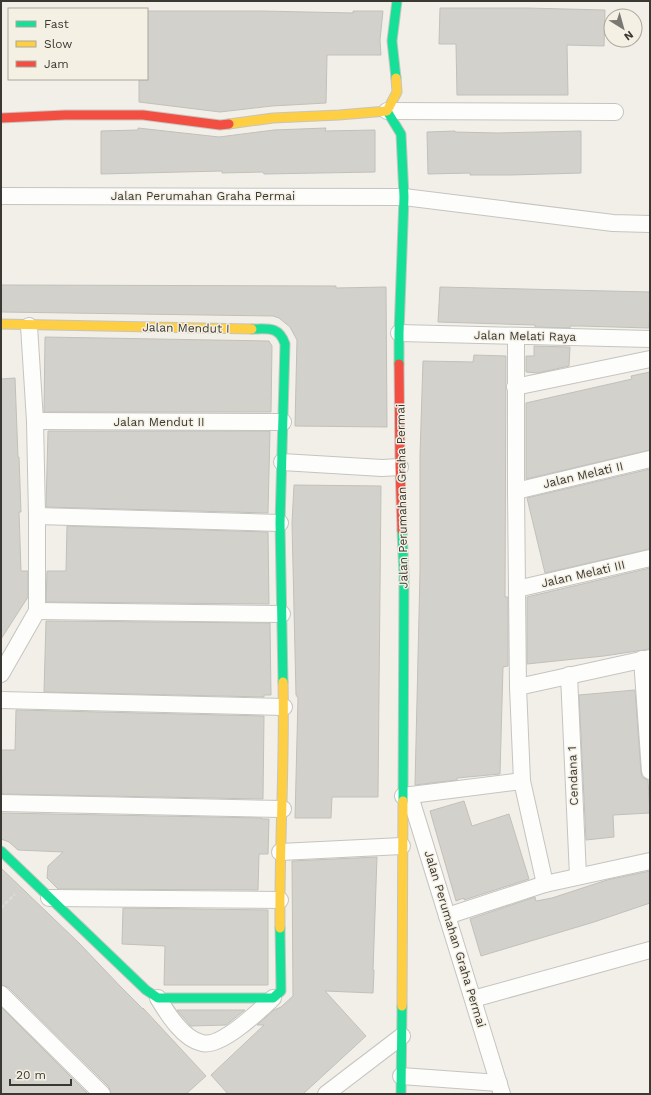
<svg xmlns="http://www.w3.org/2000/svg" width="651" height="1095" font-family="'Work Sans',sans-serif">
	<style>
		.building { fill: #d3d1cb; stroke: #c2c0ba }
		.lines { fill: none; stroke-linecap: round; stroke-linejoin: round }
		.street-casing { stroke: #c6c4bf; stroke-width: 18 }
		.fast-casing { stroke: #c6c4bf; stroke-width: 11 }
		.slow-casing { stroke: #c6c4bf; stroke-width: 11 }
		.jam-casing { stroke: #c6c4bf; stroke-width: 11 }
		.path { stroke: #dcdbda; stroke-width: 2.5; stroke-dasharray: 4 2; stroke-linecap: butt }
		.street { stroke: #fdfdfc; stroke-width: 16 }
		.fast { stroke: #16e098; stroke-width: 9 }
		.slow { stroke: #ffcf43; stroke-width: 9 }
		.jam { stroke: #f24e42; stroke-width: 9 }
		.labels { text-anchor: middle; stroke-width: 3; stroke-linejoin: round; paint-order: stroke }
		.street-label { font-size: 12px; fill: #3a3833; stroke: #f5f0e4 }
	</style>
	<rect width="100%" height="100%" fill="#f1efe8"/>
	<g class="building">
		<path d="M440 8H527L605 10 604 46 567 45 568 95H457L456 44H439Z"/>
		<path d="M147 11H262L353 13V11H383L380 40 381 55H327L326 103 272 106 220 112 139 102V79H147Z"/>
		<path d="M138 128 219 137 274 130 326 128 325 131 375 130V172L264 174 263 172 222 173V171L101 174V131L138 130Z"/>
		<path d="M455 131V132L497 133 581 131V173L511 175H470V173L428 174 427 132Z"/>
		<path d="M1 285 336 286V288L386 287 387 427 295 426 297 340 290 327 279 318 273 316 1 312Z"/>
		<path d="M440 287 650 292 649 328 580 326H570V328L535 327V325L438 322Z"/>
		<path d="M45 337 269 341 272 346 271 412H44Z"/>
		<path d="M534 346 570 347 569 366 538 373 526 372V356H534Z"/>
		<path d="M474 355 506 356 505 597H508V666L503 667 500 774 457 778V780L415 785 420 572V455L423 361 473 362Z"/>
		<path d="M650 372V450L526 479V403L632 379 631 376Z"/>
		<path d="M15 378 18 457H19L21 512H19L21 571H28V597L1 639V379Z"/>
		<path d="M48 431H270L268 513 46 507Z"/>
		<path d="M650 469V549L545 573 527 498Z"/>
		<path d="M294 485 381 486 378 797H332L331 818H295L298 698 296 695 292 523Z"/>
		<path d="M67 526 268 532 269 604 46 602 47 571H66Z"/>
		<path d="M650 568V649L604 656 527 664V597Z"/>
		<path d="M46 621 270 623 271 695H264V697L44 692Z"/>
		<path d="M635 690 641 772 642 777 648 780 650 813 613 815 614 837 586 840 579 695Z"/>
		<path d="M16 710 264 716 263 799 2 794 1 750H15Z"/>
		<path d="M464 801 472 826 509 814 529 879 464 900V898L456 901 430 811Z"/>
		<path d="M1 813 262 818V819H269L268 854H259L258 890 58 889 47 878 48 866 63 852 18 850 9 842 1 839Z"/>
		<path d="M377 857 373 970H374L373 993 325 991 366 1036 303 1094H228L211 1075 264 1025H257L274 1010 281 1007 293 996 292 861Z"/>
		<path d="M1 868 79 943 120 986 143 1009V1008L206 1076 186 1094H111L109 1087 8 987 1 985Z"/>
		<path d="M650 871V903L594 922 481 956 470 919 535 897 536 901 552 898 607 880Z"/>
		<path d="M123 908 268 910V985H164L165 946 122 944Z"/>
		<path d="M1 1007 88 1094H1Z"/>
		<path d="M177 1010H245L226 1025 191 1026Z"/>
	</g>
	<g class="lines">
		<defs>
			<g id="street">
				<path d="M387 111 615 112"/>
				<path d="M1 196 404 197 613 223 650 224"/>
				<path d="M399 333 650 339"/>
				<path d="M516 336V491L518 687 522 781 545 884"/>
				<path d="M515 387 650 359"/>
				<path d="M35 421 283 422"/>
				<path d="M282 462 382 468 400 467"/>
				<path d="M516 491 650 459"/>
				<path d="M37 516 280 523"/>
				<path d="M517 589 650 558"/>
				<path d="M37 611 282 614"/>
				<path d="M642 659 650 771"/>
				<path d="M1 674 37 611V516L35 421 29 326"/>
				<path d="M569 675 578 876"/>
				<path d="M518 687 650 658"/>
				<path d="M1 700 284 707"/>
				<path d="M403 796 522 781"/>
				<path d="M410 796 502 1094"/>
				<path d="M1 803 283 809"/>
				<path d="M280 852 402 846"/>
				<path d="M49 898 280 900"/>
				<path d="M447 916 545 884 650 861"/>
				<path d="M1 994 102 1094"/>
				<path d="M158 998C167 1013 183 1039 202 1043 221 1048 259 1011 273 998"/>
				<path d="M473 999 650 950"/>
				<path d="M401 1076 499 1083"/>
				<path d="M326 1094 402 1036"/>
			</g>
			<g id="fast">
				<path d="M396 78 392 41 397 1"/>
				<path d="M387 111 401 134 404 197 399 333V364"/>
				<path d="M252 329C268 329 279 326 285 344L280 523 283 682"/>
				<path d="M402 530 404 576 403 801"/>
				<path d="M1 851 146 990 158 998H273L281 991 280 928"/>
				<path d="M401 1094 402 1006"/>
			</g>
			<g id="slow">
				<path d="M229 124 273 118 339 115 387 111 397 92 396 78"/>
				<path d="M1 324 252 329"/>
				<path d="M280 928C279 846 285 764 283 682"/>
				<path d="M402 1006 403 801"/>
			</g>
			<g id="jam">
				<path d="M1 118 65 115H143L220 125 229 124"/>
				<path d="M399 364 400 467 402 530"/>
			</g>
		</defs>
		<use href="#street" class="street-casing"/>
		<use href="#fast" class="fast-casing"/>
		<use href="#slow" class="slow-casing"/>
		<use href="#jam" class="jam-casing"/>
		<path class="path" d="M1 908 15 894"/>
		<use href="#street" class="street"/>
		<use href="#fast" class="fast"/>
		<use href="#slow" class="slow"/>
		<use href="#jam" class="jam"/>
	</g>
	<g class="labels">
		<g class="street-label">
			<text x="203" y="200">Jalan Perumahan Graha Permai</text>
			<text transform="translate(186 328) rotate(1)" y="4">Jalan Mendut I</text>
			<text transform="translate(525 336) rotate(1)" y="4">Jalan Melati Raya</text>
			<text x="159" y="426">Jalan Mendut II</text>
			<text transform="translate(583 475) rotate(-13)" y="4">Jalan Melati II</text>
			<text transform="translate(402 496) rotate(-91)" y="4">Jalan Perumahan Graha Permai</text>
			<text transform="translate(583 574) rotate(-13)" y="4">Jalan Melati III</text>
			<text transform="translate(573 776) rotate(-92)" y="4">Cendana 1</text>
			<text transform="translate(455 939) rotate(73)" y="4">Jalan Perumahan Graha Permai</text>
		</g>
	</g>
	<rect width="651" height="1095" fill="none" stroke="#3a3833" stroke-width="4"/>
	<rect x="8" y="8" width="140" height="72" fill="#f5f0e4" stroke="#aaa69d"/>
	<rect x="16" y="21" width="20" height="6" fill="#16e098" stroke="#aaa69d"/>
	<text x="44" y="28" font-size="12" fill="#3a3833">Fast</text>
	<rect x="16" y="41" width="20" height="6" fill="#ffcf43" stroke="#aaa69d"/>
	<text x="44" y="48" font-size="12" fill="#3a3833">Slow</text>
	<rect x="16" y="61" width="20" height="6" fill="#f24e42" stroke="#aaa69d"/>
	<text x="44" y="68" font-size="12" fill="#3a3833">Jam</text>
	<g transform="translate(623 28) rotate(143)"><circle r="19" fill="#f5f0e4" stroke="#aaa69d"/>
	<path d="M0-3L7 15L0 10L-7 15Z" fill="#7a7872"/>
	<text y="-6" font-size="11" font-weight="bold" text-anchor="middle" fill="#3a3833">N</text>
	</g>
	<path d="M10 1079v6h61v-6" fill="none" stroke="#3a3833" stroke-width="2"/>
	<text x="16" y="1079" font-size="12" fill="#3a3833" stroke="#f5f0e4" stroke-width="3" paint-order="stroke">20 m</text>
</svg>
